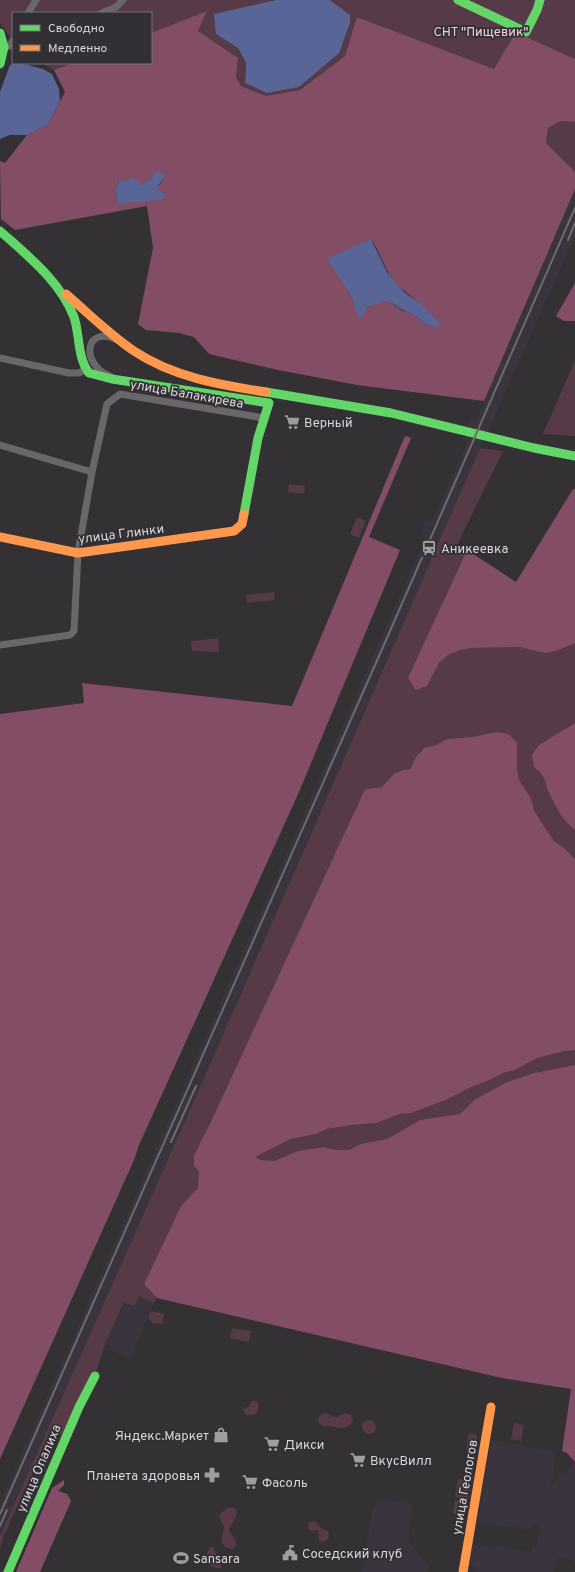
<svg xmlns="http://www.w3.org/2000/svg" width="575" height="1572" font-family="Overpass,sans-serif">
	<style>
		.built { fill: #3a343e }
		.green { fill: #573a47 }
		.forest { fill: #834e65; fill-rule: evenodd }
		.water { fill: #586596 }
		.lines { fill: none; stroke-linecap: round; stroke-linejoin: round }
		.street { stroke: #696769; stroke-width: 7 }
		.fast { stroke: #63d668; stroke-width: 9 }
		.slow { stroke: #ff974d; stroke-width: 9 }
		.rail { stroke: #6d6c6d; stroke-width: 2 }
		.labels { text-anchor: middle; stroke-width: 3.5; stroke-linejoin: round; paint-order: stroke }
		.park-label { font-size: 13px; fill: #f4cedc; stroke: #333035 }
		.street-label { font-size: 13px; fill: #d9d7da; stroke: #333035 }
		.poi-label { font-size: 13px; fill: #d9d7da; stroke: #333035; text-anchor: start }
	</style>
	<rect width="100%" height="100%" fill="#333134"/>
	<g class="built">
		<path d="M575 189V236L383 668 190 1110 0 1536V1503L423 543 421 542 424 535 420 533 426 520 430 522 432 518H434L466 445 467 425 470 418 477 421 484 401Z"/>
		<path d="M139 1297 154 1303 131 1359 108 1349 110 1346 105 1344 125 1302Z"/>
		<path d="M491 1440 556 1452 551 1484 575 1463V1563L574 1561 557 1557 554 1572H475L476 1567 468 1566 472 1544 497 1548 498 1546 531 1552 532 1546 536 1547 540 1525 532 1524 529 1530 478 1521Z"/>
		<path d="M384 1499 413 1504 408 1541 429 1565 428 1572H362L373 1506Z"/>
	</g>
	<g class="green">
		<path d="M0 0H276L269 2 216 34 238 48 246 63 245 83 350 15 330 0H575V59L517 32 494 69 357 17 345 56 300 90 266 96 241 86 236 77 238 58 198 31 207 12 151 33V13H13V41L0 23Z"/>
		<path d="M41 63H73L54 70Z"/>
		<path d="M561 121 575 122V172L546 143 548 128Z"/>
		<path d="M575 360V436L543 434Z"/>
		<path d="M480 448 503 451 457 545 467 550 427 637V686L439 663 448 655 460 650 471 648 520 647 544 653 556 651 575 643V723L569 726 534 767C549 779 543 782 551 797 557 809 564 822 575 830V859L564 848 554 841 540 820 534 810 531 798 519 780 517 768V742L496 732 472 737 447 739 436 745 424 748 416 757 410 769 390 777 382 787 365 789 214 1115 207 1128 198 1188 181 1206 144 1284 157 1298 154 1303 139 1297 134 1306 124 1302 105 1344 97 1369 74 1409 62 1436 51 1431 3 1538 0 1550V1536L190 1110Z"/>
		<path d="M289 484 305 486 304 494 288 492Z"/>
		<path d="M357 517 366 521 359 538 350 534Z"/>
		<path d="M274 592 275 600 247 603 246 595Z"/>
		<path d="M218 638 219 652 192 651 191 641Z"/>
		<path d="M575 1050V1065L534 1073 507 1082 474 1100 460 1114 420 1120 387 1139 361 1144 349 1150H336L323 1147 298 1151 274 1161 261 1160 255 1157 291 1139 316 1134 327 1129 351 1125 377 1123 399 1114 411 1113 446 1100 469 1088 492 1079 503 1073 515 1070 537 1058 565 1051Z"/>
		<path d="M151 1311 164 1314 162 1324 153 1323 148 1318Z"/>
		<path d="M232 1328 251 1331 249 1342 230 1338Z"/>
		<path d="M252 1401H256L259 1404 257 1413 253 1415H246L244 1412V1409L249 1406Z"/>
		<path d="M325 1413 335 1417C341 1416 344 1411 351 1415L353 1421C348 1431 338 1428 330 1426 325 1425 322 1427 318 1422 318 1417 320 1415 325 1413Z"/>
		<circle cx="369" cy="1427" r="7"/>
		<path d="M514 1423 524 1425 521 1441 511 1439Z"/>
		<path d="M469 1433 477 1435 475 1452 466 1450Z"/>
		<path d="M458 1479 471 1481 468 1499 455 1497Z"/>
		<path d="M455 1500 465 1502 463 1516 453 1514Z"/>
		<path d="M228 1508C246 1505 231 1524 229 1530 231 1537 239 1540 235 1548L231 1549 225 1547 221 1541 224 1528 219 1516 221 1513Z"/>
		<path d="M313 1521 318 1524 321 1528 328 1531 329 1536 327 1540 321 1542 319 1541 318 1530 311 1531 308 1529V1523Z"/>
		<path d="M212 1547 214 1548 217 1557 221 1560V1567L219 1568 212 1567C207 1562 206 1555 209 1548Z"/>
	</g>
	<g class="forest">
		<path d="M207 11 198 31 238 58 236 77 241 86 266 96 300 90 345 56 357 17 494 69 516 32 575 59V122L561 121 548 128 546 143 575 172V189L484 401 357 385 278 370 209 354 194 337 179 333 146 330 138 324 153 248 147 206 15 230 1 219 0 161 5 163 27 135 48 124 65 92 54 70 73 63H151V33ZM152 178 163 180 158 187V190L164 193 132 201 117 200 115 192 117 189 119 180 141 185ZM371 239C380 252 384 267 393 280 401 291 411 294 419 303 424 308 426 319 428 326L413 314 401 310 390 302H377L366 308 354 306 350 294 340 277Z"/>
		<path d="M575 280V321H564L556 316 575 283Z"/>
		<path d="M405 436 411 438 369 537 400 550 299 792 139 1145 134 1160 0 1459V714L84 703 82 683 292 706Z"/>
		<path d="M573 489H575V643L556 651 544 653 520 647 471 648 460 650 448 655 439 663 427 686 416 690 408 678 467 550 516 582Z"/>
		<path d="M575 723V830C564 822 557 809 551 797 543 782 549 779 534 767L532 755 539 745Z"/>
		<path d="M496 732 508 734 517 742V768L519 780 531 798 534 810 540 820 554 841 564 848 575 859V1050L565 1051 537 1058 515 1070 503 1073 492 1079 469 1088 446 1100 411 1113 399 1114 377 1123 351 1125 327 1129 316 1134 291 1139 255 1157 261 1160 274 1161 298 1151 323 1147 336 1150H349L361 1144 387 1139 420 1120 460 1114 474 1100 507 1082 534 1073 575 1065V1462L567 1453 562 1451 571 1389 502 1378 157 1298 144 1284 181 1206 198 1188 199 1171 194 1166V1156L214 1115 365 789 382 787C392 775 395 771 410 769L416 757 424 748 436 745 447 739 472 737Z"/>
		<path d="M64 1480V1485L58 1491 67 1494 71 1501 40 1572H16L52 1488Z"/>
	</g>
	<g class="water">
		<path d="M276 0H330L350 15V23L339 53 299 87 267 93 245 83 246 63 238 48 216 34 214 14Z"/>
		<path d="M14 63H20L43 69 52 74 59 89 60 101 48 124 27 135H10L0 139V92L10 65Z"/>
		<path d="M158 171 164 174V177L159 185 158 190 164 193 165 196 163 199 135 203 132 201 120 205 117 200 115 191 117 189 119 180 125 181 134 178 141 185 152 178 155 172Z"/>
		<path d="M371 239 387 272 395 282 404 292 420 303 441 325C428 330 424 322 414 315 411 313 406 312 403 310 398 308 394 303 389 302 381 301 373 304 366 308L364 315 359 319 350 294 327 259Z"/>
	</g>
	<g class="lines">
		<g class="street">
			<path d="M28 13 36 0"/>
			<path d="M102 13 116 7 123 0"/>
			<path d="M4 47 10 46 13 40"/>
			<path d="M0 358 69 373H79L86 369"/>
			<path d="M110 376C80 364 85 326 115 339"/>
			<path d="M0 445 92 472"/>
			<path d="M0 645 70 635 74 631 78 553 92 472 107 404 120 394 264 418"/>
		</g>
		<g class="fast">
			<path d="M458 0 526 32 537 10 540 0"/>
			<path d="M0 33 4 47 0 64"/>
			<path d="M0 231C28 256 60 281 74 317 80 335 77 357 89 373L112 379 269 403 258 438 244 514"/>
			<path d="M266 392 391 413 534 448 575 456"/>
			<path d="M8 1572 79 1407 95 1376"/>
		</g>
		<g class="slow">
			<path d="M66 294C88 313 109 334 134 351 173 377 220 385 266 392"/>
			<path d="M0 537 78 553 234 531 242 524 244 514"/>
			<path d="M463 1572 491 1407"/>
		</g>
		<g class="rail">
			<path d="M568 240 575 223"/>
			<path d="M171 1142 196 1086"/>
			<path d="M0 1514 383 647 575 208"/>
			<path d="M0 1526 7 1510"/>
		</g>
	</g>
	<defs>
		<symbol id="supermarket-bare" viewBox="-9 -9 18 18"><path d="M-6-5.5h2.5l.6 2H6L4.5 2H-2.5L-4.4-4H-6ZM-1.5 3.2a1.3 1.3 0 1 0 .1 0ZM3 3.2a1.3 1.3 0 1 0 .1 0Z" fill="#9f9da0" stroke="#333035" stroke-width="2.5" paint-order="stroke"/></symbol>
		<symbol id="station-bare" viewBox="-9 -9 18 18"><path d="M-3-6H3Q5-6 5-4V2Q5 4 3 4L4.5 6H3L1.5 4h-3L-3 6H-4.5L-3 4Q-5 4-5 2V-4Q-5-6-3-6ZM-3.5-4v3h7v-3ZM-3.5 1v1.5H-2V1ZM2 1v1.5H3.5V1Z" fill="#9f9da0" stroke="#333035" stroke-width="2.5" paint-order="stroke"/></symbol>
		<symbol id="shop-bare" viewBox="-9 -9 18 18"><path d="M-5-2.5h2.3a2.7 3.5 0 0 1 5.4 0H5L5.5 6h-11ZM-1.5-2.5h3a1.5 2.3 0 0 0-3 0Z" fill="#9f9da0" stroke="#333035" stroke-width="2.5" paint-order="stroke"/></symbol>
		<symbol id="pharmacy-bare" viewBox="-9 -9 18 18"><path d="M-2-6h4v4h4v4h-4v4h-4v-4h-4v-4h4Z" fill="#9f9da0" stroke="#333035" stroke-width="2.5" paint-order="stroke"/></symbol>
		<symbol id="civic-bare" viewBox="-9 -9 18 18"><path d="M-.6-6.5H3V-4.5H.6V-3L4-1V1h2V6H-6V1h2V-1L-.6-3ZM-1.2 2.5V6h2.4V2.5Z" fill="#9f9da0" stroke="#333035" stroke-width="2.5" paint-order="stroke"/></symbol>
		<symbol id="stadium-bare" viewBox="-9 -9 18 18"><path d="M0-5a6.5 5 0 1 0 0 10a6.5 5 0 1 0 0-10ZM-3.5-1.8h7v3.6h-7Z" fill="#9f9da0" stroke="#333035" stroke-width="2.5" paint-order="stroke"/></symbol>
	</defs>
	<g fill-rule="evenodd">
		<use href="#supermarket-bare" x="281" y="411" width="22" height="22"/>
		<use href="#station-bare" x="418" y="537" width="22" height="22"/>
		<use href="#shop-bare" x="210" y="1424" width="22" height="22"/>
		<use href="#supermarket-bare" x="261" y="1433" width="22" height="22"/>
		<use href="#supermarket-bare" x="347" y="1449" width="22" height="22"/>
		<use href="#pharmacy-bare" x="201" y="1464" width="22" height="22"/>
		<use href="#supermarket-bare" x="239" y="1471" width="22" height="22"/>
		<use href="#civic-bare" x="279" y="1542" width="22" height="22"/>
		<use href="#stadium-bare" x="170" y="1547" width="22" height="22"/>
	</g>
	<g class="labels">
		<g class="park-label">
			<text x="481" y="36">СНТ "Пищевик"</text>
		</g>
		<g class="street-label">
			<text transform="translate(187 393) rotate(10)" y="5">улица Балакирева</text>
			<text transform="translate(121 533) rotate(-7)" y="5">улица Глинки</text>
			<text transform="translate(38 1468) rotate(-67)" y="5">улица Опалиха</text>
			<text transform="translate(464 1487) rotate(-80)" y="5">улица Геологов</text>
		</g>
		<g class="poi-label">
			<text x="304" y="427">Верный</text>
			<text x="441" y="553">Аникеевка</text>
			<text x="209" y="1440" text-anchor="end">Яндекс.Маркет</text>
			<text x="284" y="1449">Дикси</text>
			<text x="370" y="1465">ВкусВилл</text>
			<text x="200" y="1480" text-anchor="end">Планета здоровья</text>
			<text x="262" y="1487">Фасоль</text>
			<text x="302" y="1558">Соседский клуб</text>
			<text x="193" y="1563">Sansara</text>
		</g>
	</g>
	<rect x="12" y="12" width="140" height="52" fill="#333035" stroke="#757377"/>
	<rect x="20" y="25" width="20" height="6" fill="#63d668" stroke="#757377"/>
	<text x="48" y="32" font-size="12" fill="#d9d7da">Свободно</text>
	<rect x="20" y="45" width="20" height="6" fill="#ff974d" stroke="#757377"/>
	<text x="48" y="52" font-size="12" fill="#d9d7da">Медленно</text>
</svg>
